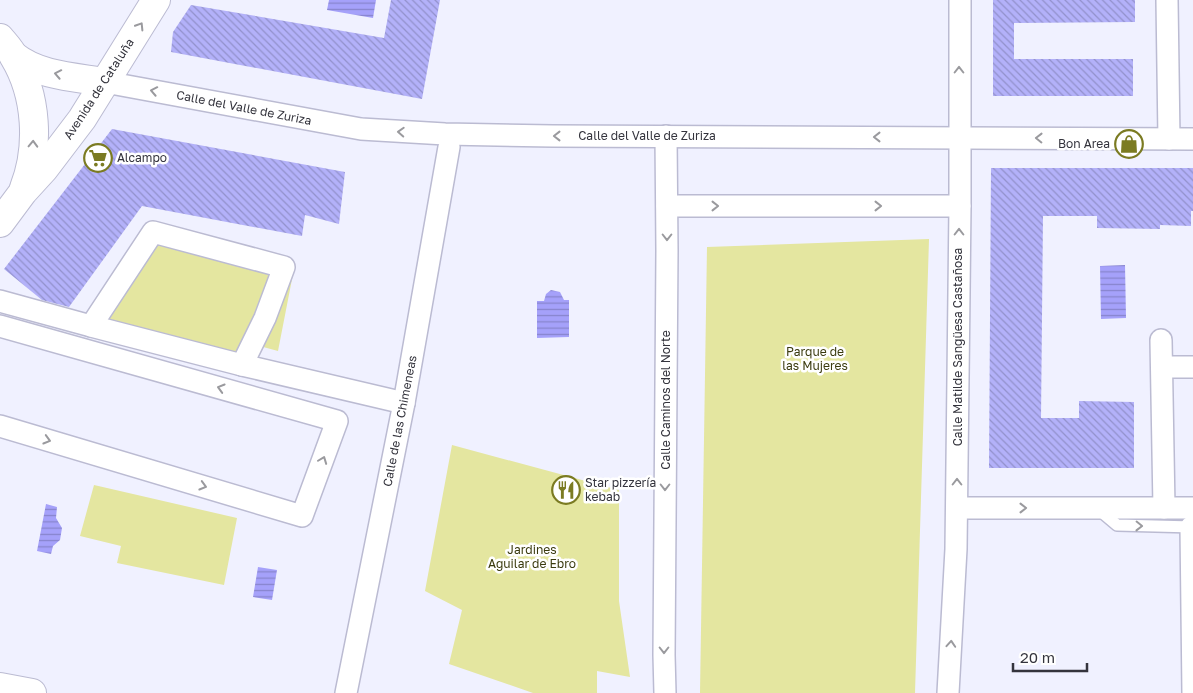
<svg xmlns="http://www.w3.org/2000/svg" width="1193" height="693" font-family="'Golos Text',sans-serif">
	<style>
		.green { fill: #e4e6a0 }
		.water { fill: url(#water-rules) }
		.building { fill: url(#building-back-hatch) }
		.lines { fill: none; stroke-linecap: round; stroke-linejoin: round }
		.lane-casing { stroke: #bbbbd2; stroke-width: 14 }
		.street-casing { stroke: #bbbbd2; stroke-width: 24 }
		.secondary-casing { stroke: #bbbbd2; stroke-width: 30 }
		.lane { stroke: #fff; stroke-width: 11 }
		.street { stroke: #fff; stroke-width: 21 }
		.secondary { stroke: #fff; stroke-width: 28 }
		.oneway { stroke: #9a9a9e }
		.labels { text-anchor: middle; stroke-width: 5; stroke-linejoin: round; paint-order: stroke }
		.street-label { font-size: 12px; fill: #34343d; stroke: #fff }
		.poi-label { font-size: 12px; fill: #34343d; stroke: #fff; text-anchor: start }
		.park-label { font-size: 12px; fill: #3b3b0f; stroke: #fff }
	</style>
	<defs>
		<pattern id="water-rules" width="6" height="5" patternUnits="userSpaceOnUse" patternTransform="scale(1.25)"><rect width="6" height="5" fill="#a5a1fa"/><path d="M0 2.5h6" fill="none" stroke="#8784cc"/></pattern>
		<pattern id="building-back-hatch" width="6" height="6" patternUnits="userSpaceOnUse" patternTransform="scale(1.25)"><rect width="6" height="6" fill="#b3b1f9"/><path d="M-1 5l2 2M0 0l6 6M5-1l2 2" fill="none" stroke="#9291cb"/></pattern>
	</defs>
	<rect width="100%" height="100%" fill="#f0f1ff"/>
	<g class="green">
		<path d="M156 236 293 274 278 351 249 343 240 362 107 319Z"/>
		<path d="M929 239 915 693H700L707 247Z"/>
		<path d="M452 445 619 490V601L630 677 597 671V693H533L449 664 462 610 425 591Z"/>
		<path d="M94 485 237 518 224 585 117 563 121 546 80 536Z"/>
	</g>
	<g class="water">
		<path d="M329 0H376L373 18 327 10Z"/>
		<path d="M1125 265 1126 318 1101 319 1100 266Z"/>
		<path d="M551 290 560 292 564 300H569V337L537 338V301H544L546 294Z"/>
		<path d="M46 504 57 507 56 518 62 528 60 540 53 546 51 554 37 551Z"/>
		<path d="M258 567 277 570 272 600 253 597Z"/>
	</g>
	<g class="building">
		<path d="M391 0H440L422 99 171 52 173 32 191 5 384 38Z"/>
		<path d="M993 0H1135V22L1014 23V59H1133V96H993Z"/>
		<path d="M112 129 345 172 339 224 305 215 302 236 142 206 69 307 42 300 4 269Z"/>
		<path d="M991 168H1193V211H1191V226L1160 225V229L1097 228V216H1043L1041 418H1079V401L1134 402V468H989Z"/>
	</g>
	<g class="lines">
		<defs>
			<path id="lane" d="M1098 509 1117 525 1193 527"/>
			<g id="street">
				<path d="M1167 0 1169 139"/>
				<path d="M105 82 361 129 445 134 553 136 1193 139"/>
				<path d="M667 206H960"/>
				<path d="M0 301 91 326 153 232 284 267 265 318 242 365 404 403"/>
				<path d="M0 326 337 421 302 516 0 426"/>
				<path d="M91 326 242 365"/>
				<path d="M1161 340 1164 508"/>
				<path d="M1162 367H1193"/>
				<path d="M957 508H1193"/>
				<path d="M1191 527 1193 693"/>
				<path d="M346 693 404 403 449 147"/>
				<path d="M665 693 664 655 667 251 666 136"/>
				<path d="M948 693 956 549 960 206V0"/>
			</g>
			<g id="secondary">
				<path d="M0 38C5 44 11 50 14 57 37 95 40 147 24 188"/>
				<path d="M14 56C39 76 74 77 105 82"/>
				<path d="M0 223 23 192 44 169 82 119 156 0"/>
				<path d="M0 687 32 693"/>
			</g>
		</defs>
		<use href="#lane" class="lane-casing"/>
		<use href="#street" class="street-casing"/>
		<use href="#secondary" class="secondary-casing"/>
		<use href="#lane" class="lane"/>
		<use href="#street" class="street"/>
		<use href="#secondary" class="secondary"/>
	</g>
	<defs><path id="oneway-chevron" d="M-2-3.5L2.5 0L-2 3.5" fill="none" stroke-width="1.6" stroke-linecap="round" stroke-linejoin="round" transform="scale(1.25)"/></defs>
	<g class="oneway">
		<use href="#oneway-chevron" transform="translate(140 26) rotate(-58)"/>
		<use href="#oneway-chevron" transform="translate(959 70) rotate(-90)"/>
		<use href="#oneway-chevron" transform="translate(58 74) rotate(-169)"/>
		<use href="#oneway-chevron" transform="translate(154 91) rotate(-169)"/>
		<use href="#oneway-chevron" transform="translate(401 132) rotate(-177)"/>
		<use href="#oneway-chevron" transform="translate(557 136) rotate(-180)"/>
		<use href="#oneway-chevron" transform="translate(877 137) rotate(-180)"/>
		<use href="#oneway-chevron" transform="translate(1039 138) rotate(-179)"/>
		<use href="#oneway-chevron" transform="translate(33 144) rotate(-88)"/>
		<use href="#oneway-chevron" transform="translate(715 206)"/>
		<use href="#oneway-chevron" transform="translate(878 206)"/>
		<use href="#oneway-chevron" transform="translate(959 232) rotate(-90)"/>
		<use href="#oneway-chevron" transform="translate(667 237) rotate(90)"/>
		<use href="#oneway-chevron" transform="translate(221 388) rotate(-164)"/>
		<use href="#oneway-chevron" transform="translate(47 440) rotate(16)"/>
		<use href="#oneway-chevron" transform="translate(323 460) rotate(-69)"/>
		<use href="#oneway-chevron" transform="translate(957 482) rotate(-90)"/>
		<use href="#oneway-chevron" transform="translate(203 486) rotate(16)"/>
		<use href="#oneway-chevron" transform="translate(665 487) rotate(90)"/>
		<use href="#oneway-chevron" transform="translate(1023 508)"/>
		<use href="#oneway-chevron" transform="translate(1139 526) rotate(1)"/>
		<use href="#oneway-chevron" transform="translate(951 644) rotate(-86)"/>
		<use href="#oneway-chevron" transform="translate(664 650) rotate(90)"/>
	</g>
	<defs>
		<symbol id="shop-ring" viewBox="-11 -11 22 22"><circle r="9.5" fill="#fff" stroke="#7b7b22" stroke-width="1.5"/><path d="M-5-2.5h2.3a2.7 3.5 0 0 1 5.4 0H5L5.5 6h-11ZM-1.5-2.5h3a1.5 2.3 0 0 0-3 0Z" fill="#7b7b22"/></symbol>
		<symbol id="supermarket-ring" viewBox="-11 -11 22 22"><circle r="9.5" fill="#fff" stroke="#7b7b22" stroke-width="1.5"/><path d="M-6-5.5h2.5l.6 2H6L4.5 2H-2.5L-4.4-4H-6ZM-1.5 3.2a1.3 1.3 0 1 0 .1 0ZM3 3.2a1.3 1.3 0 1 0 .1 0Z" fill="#7b7b22"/></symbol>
		<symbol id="restaurant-ring" viewBox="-11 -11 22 22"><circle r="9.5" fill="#fff" stroke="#7b7b22" stroke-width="1.5"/><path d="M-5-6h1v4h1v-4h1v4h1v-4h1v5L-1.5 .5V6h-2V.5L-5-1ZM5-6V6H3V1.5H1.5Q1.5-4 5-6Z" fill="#7b7b22"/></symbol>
	</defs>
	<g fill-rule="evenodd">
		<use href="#shop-ring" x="1113" y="128" width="32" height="32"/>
		<use href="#supermarket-ring" x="82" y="142" width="32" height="32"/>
		<use href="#restaurant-ring" x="550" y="474" width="32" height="32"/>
	</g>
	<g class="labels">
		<g class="street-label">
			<text transform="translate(99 89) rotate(-57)" y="4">Avenida de Cataluña</text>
			<text transform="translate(244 108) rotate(11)" y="4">Calle del Valle de Zuriza</text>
			<text x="647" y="140">Calle del Valle de Zuriza</text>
			<text transform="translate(958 347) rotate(-90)" y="4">Calle Matilde Sangüesa Castañosa</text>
			<text transform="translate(666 400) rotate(-90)" y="4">Calle Caminos del Norte</text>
			<text transform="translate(400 421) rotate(-79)" y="4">Calle de las Chimeneas</text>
		</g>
		<g class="poi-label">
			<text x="1110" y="148" text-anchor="end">Bon Area</text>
			<text x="117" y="162">Alcampo</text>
			<text x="585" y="487">Star pizzería<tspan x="585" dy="14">kebab</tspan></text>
		</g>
		<g class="park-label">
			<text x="815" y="356">Parque de<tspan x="815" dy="14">las Mujeres</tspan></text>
			<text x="532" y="554">Jardines<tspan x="532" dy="14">Aguilar de Ebro</tspan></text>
		</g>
	</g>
	<path d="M1013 663v8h74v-8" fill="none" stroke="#34343d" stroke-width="2.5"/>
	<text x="1020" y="663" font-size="15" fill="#34343d" stroke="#ffffff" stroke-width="4" paint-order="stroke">20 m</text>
</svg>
